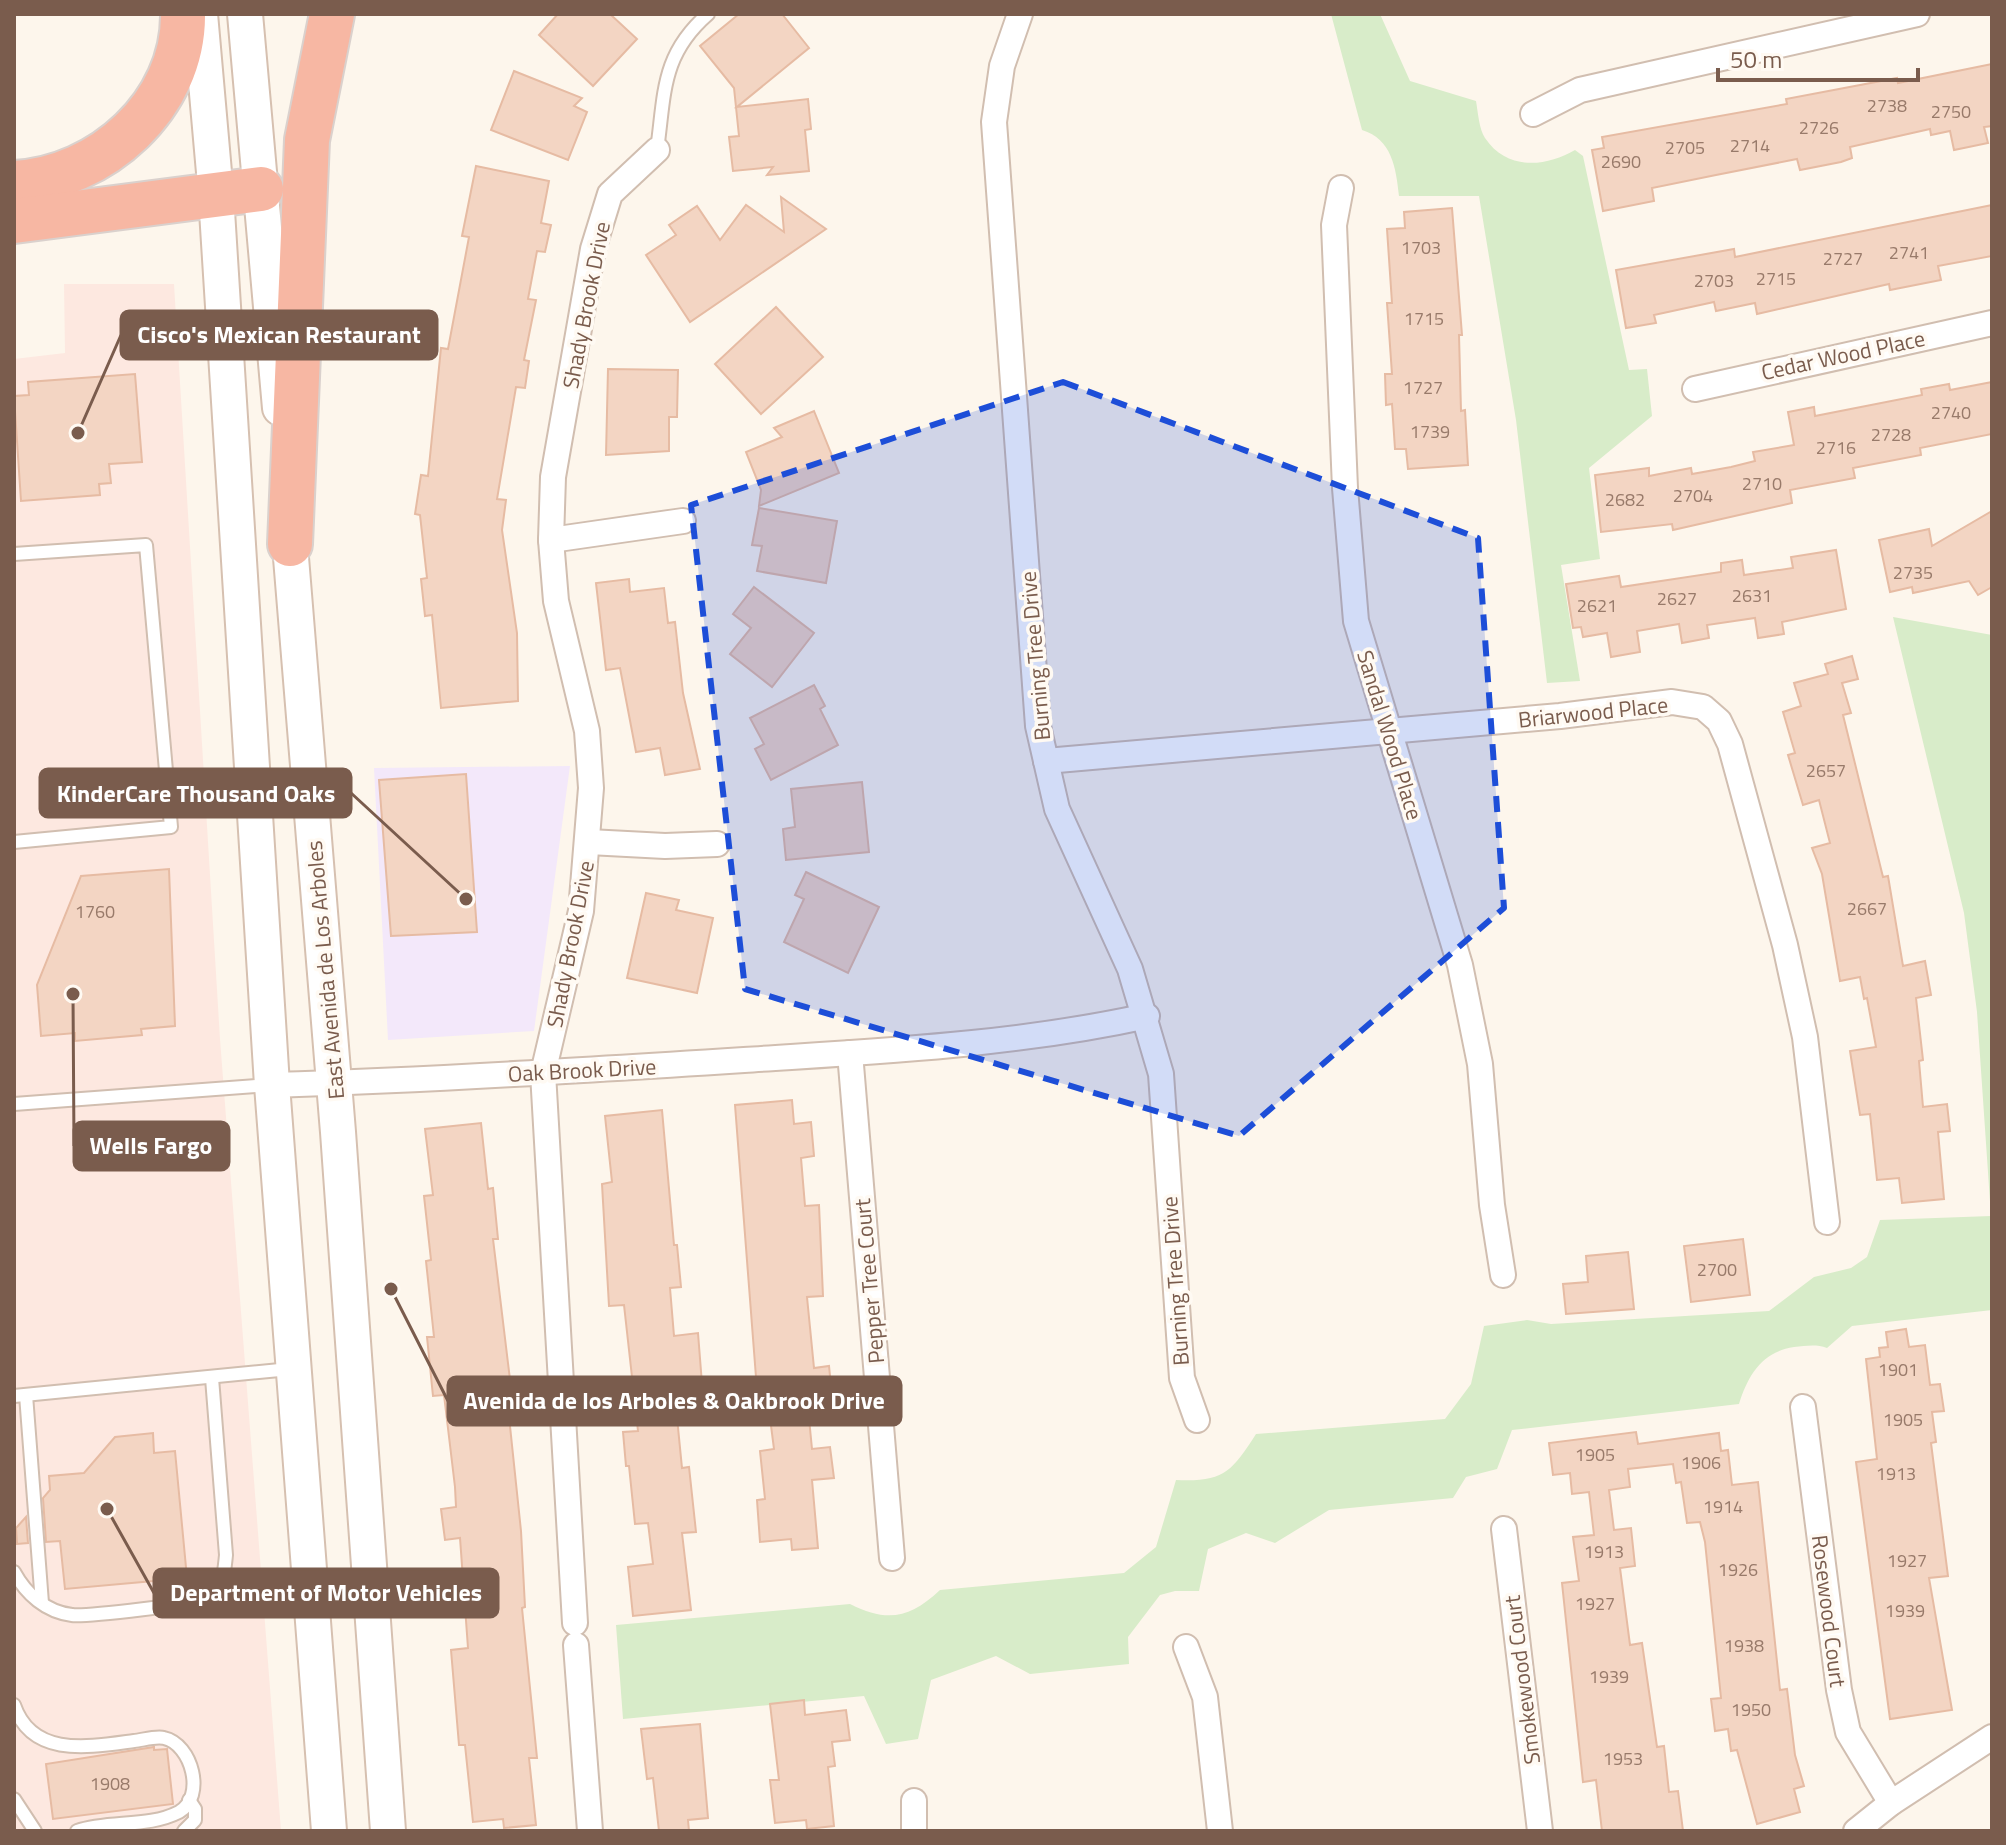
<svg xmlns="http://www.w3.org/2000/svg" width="2006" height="1845" font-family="'Titillium Web',sans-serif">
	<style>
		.commercial { fill: #fde8e0 }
		.education { fill: #f3e8fa }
		.green { fill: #d8ecc9 }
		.building { fill: #f3d5c3; stroke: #e6bba3; stroke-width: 2 }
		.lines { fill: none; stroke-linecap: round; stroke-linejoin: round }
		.service-casing { stroke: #d1beb0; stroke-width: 16 }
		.minor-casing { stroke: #d1beb0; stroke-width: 28 }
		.secondary-casing { stroke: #d6c0b0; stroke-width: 38 }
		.motorway-casing { stroke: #dad1cd; stroke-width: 48 }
		.service { stroke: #fff; stroke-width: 12 }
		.minor { stroke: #fff; stroke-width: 24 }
		.secondary { stroke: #fff; stroke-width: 34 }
		.motorway { stroke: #f7b7a3; stroke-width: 44 }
		.marked { fill: #1d4ed8; fill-opacity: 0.2; stroke: #1d4ed8; stroke-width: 6; stroke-dasharray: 16 10; stroke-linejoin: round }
		.labels { text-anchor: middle; stroke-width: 7; stroke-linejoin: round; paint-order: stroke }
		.number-label { font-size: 18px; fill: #987a6a }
		.street-label { font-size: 22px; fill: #7a5c4d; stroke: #fffaf3 }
		.leader { fill: none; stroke: #7a5c4d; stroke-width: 3 }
		.callout-dot { fill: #7a5c4d; stroke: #fffaf3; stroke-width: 3 }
		.callout { fill: #7a5c4d; stroke: #7a5c4d; stroke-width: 3 }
		.callout-label { font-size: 24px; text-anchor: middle; font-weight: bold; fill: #fff }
	</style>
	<rect width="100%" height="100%" fill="#fdf6ec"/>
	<path class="commercial" d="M64 284H174L220 1039 281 1831H14V359L65 353Z"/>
	<path class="education" d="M570 766 534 1031 388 1040 374 768Z"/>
	<g class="green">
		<path d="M1331 14H1380L1410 81 1476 101C1478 112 1479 129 1485 138 1507 171 1546 167 1575 150L1583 156 1629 370 1647 369 1652 416 1589 468 1600 559 1561 565 1580 681 1547 683 1516 420 1479 196H1399C1396 168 1392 139 1362 130Z"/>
		<path d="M1893 617 1992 635V1310L1852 1326 1827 1348C1816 1344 1806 1346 1794 1347 1762 1352 1748 1375 1739 1404L1512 1430 1497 1469 1466 1477 1453 1498 1329 1510 1275 1543 1246 1533 1208 1549 1199 1591H1175L1160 1595 1128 1637 1129 1664 1030 1674 996 1656 931 1680 918 1739 886 1744 864 1696 623 1719 616 1625 850 1604C888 1623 910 1618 940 1590L1124 1573 1156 1547 1176 1480C1223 1482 1231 1473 1256 1434L1445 1419 1471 1384 1484 1326 1527 1320 1551 1324 1769 1311 1814 1277 1851 1268 1867 1257 1880 1220 1991 1216 1977 1012 1964 913Z"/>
	</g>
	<g class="building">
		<path d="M558 14H610L637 39 593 86 539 35Z"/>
		<path d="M739 14H782L809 48 737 107 808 99 811 129 805 130 809 171 767 175 773 167 733 171 729 137 739 136 734 88 700 46Z"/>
		<path d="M1992 64V126L1984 127 1988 143 1954 150 1950 131 1931 135 1930 129 1850 147 1852 158 1841 162 1800 170 1797 159 1716 175 1652 188 1654 201 1603 211 1592 150 1604 148 1602 137 1787 104 1786 99 1839 89 1897 78 1898 83Z"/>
		<path d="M514 71 582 98 574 106 587 112 568 160 491 130Z"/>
		<path d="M476 166 549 181 541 223 551 225 545 252 537 251 528 299 536 300 524 360 529 361 525 388 516 387 497 499 506 500 502 530 517 633 518 701 441 708 432 615 425 616 421 579 427 578 420 515 415 514 421 475 428 476 441 348 448 349 469 237 462 236Z"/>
		<path d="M781 197 826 229 690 322 646 255 676 235 669 225 697 206 720 240 746 205 784 232Z"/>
		<path d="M1992 205V256L1938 266 1941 280 1890 290 1889 284 1757 314 1755 303 1716 311 1714 302 1654 315 1656 323 1626 328 1616 270 1734 249 1735 257Z"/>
		<path d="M1452 208 1462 335H1459L1461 411 1465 410 1468 465 1408 469 1406 449H1395L1392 404 1386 405 1385 374H1392L1387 303H1392L1387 229 1405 228 1404 212Z"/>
		<path d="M776 307 823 357 761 414 715 364Z"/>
		<path d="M608 369 678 370 677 417H669V451L606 455Z"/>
		<path d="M135 374 142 462 109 464 111 483 99 484 100 495 21 501 14 396 29 395 28 382Z"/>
		<path d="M1992 382V434L1920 448 1921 455 1853 468 1855 478 1790 490 1792 503 1673 530 1672 524 1601 532 1595 475 1649 468V476L1691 468 1692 474 1731 467 1755 461 1753 452 1794 445 1788 412 1814 407 1815 416 1922 395 1921 389 1949 384 1950 390Z"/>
		<path d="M814 411 839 473 759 506 761 490 746 452 782 437 774 428Z"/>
		<path d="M759 508 837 521 826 583 757 571 762 546 752 545Z"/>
		<path d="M1992 511V587L1978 595 1969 581 1913 593 1912 587 1890 592 1879 540 1929 529 1932 546Z"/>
		<path d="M1836 550 1846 609 1782 622 1784 634 1758 638 1755 618 1707 625 1709 638 1682 643 1679 624 1637 631 1640 652 1611 657 1607 633 1583 637 1581 627 1573 628 1566 584 1619 576 1621 587 1721 572V563L1742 560 1744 575 1793 568 1791 557Z"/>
		<path d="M629 579 630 592 664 588 668 623 675 622 683 693 700 769 665 775 660 748 636 752 620 668 606 670 596 583Z"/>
		<path d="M754 587 814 633 772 687 730 654 751 628 733 614Z"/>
		<path d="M1852 656 1858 679 1842 683 1851 713 1843 715 1883 877 1888 876 1903 966 1925 961 1931 995 1916 998 1923 1060 1919 1061 1923 1107 1947 1104 1950 1131 1938 1132 1944 1199 1902 1203 1899 1178 1877 1180 1870 1114 1860 1115 1850 1051 1876 1047 1867 998 1864 999 1860 977 1840 981 1822 874 1812 848 1830 843 1819 800 1803 805 1788 755 1795 753 1783 712 1801 706 1794 683 1828 674 1825 664Z"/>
		<path d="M814 685 825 706 820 709 838 745 771 780 755 749 764 744 750 718Z"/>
		<path d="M466 774 477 932 391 936 379 780Z"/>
		<path d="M862 782 869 852 786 860 783 829 795 827 791 789Z"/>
		<path d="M169 869 175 1026 141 1029 142 1035 75 1041V1033L41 1036 37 985 81 876Z"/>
		<path d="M806 872 879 907 848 973 784 942 804 899 795 895Z"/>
		<path d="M646 893 679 900 676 910 713 918 697 993 627 978Z"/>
		<path d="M792 1100 794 1124 811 1122 814 1156 801 1158 805 1206 819 1205 823 1296 807 1297 814 1368 829 1366 832 1396 807 1398 812 1449 830 1447 834 1478 812 1480 818 1548 792 1550 791 1539 760 1542 757 1500 765 1499 760 1451 774 1449 768 1402 758 1403 735 1105Z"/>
		<path d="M662 1110 674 1245H677L681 1287 670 1288 674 1336 698 1333 702 1384 674 1387 682 1468 689 1467 696 1532 682 1533 691 1610 633 1616 628 1567 653 1564 648 1523 635 1524 629 1466H626L623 1432 638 1431 624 1305 609 1306 602 1184 612 1182 605 1116Z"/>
		<path d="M481 1123 488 1189 493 1188 498 1239H493L511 1388H506L521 1531 525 1607 522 1608 537 1758H529L536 1825 504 1828 503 1819 473 1822 465 1745H459L451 1650 468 1648 460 1538 445 1540 441 1509 456 1507 455 1487 444 1395 433 1396 427 1337H434L426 1261 431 1260 424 1196 433 1195 425 1129Z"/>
		<path d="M1743 1239 1750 1295 1691 1302 1684 1246Z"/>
		<path d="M1628 1252 1634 1309 1566 1314 1563 1284 1588 1282 1586 1256Z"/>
		<path d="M1906 1329 1909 1347 1925 1345 1930 1385 1940 1384 1944 1411 1932 1412 1936 1442 1931 1443 1948 1576 1929 1578 1952 1710 1890 1719 1856 1462 1877 1459 1866 1359 1880 1357 1879 1348 1888 1347 1886 1332Z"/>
		<path d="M1636 1432 1638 1444 1719 1433 1721 1451 1728 1450 1732 1485 1758 1482 1780 1690 1787 1689 1795 1755 1804 1786 1794 1789 1800 1812 1757 1824 1737 1750 1731 1751 1728 1729 1715 1731 1711 1699 1721 1698 1705 1542 1700 1522 1687 1523 1681 1482 1676 1483 1673 1464 1628 1469 1630 1487 1609 1490 1614 1530 1631 1528 1635 1566 1620 1568 1630 1645 1642 1643 1657 1747 1664 1746 1669 1792 1678 1791 1683 1831H1602L1596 1780 1583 1782 1562 1583 1579 1581 1573 1537 1594 1535 1589 1492 1572 1494 1570 1473 1553 1475 1549 1443Z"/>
		<path d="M153 1433 154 1453 175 1451 187 1578 65 1589 60 1541 46 1542 43 1498 50 1490 49 1476 84 1473 115 1437Z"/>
		<path d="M26 1517 28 1543 17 1544 16 1528Z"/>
		<path d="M804 1700 805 1715 846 1710 850 1740 832 1742 835 1766 828 1767 834 1826 807 1829 806 1820 775 1823 770 1780H779L770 1704Z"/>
		<path d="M700 1724 708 1818 688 1820 689 1831H659L653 1778 647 1779 641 1729Z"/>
		<path d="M154 1747V1750L167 1749 173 1804 53 1819 46 1764Z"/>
	</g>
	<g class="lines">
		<defs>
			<g id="service">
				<path d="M657 150C665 93 661 55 708 14"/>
				<path d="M14 554 146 545 171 827 14 842"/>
				<path d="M14 1104 269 1085"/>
				<path d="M26 1395 42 1603"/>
				<path d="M14 1396 290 1369"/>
				<path d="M14 1572C26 1594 46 1612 72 1615 84 1617 203 1603 208 1599 224 1586 224 1574 226 1555L212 1378"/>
				<path d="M14 1705C32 1758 89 1747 134 1741 143 1740 156 1736 164 1738 192 1744 206 1797 179 1812 148 1828 110 1820 77 1831"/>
				<path d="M14 1799 35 1831"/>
				<path d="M184 1831 195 1820V1809L189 1800"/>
			</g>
			<g id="minor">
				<path d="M1020 14 1002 66 994 122 1038 726 1057 809 1130 969 1161 1074 1182 1378 1197 1420"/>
				<path d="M1533 114 1580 90 1917 14"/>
				<path d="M1341 188 1334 225 1345 488 1356 621 1460 965 1480 1064 1492 1205 1503 1275"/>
				<path d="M1695 389 1992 323"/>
				<path d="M551 540 683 521"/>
				<path d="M1046 761 1560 716 1672 702 1703 707 1719 721 1730 744 1785 945 1805 1037 1827 1222"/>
				<path d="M589 842 665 846 717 844"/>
				<path d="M850 1053 892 1558"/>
				<path d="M272 1085C430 1080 587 1070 744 1060 879 1051 1015 1045 1147 1016"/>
				<path d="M1803 1407 1839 1690 1848 1732 1891 1803"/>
				<path d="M1504 1529 1540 1831"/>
				<path d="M575 1623 543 1073 581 911 591 788 587 731 556 601 551 540 553 477 593 249 610 194 657 150"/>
				<path d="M576 1645 590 1831"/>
				<path d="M1186 1647 1205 1697 1220 1831"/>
				<path d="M914 1831V1801"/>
				<path d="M1856 1831 1891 1803 1992 1737"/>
			</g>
			<g id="secondary">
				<path d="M200 14 216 195 272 1085 329 1831"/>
				<path d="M245 14 280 408"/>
				<path d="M288 521 338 1132 388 1831"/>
			</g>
			<g id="motorway">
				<path d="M14 183C101 179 184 105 183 14"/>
				<path d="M14 221 261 189"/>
				<path d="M290 544 307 140 332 14"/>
			</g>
		</defs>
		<use href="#service" class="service-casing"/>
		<use href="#minor" class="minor-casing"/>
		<use href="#secondary" class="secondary-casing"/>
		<use href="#motorway" class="motorway-casing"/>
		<use href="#service" class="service"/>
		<use href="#minor" class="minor"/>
		<use href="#secondary" class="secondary"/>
		<use href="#motorway" class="motorway"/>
	</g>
	<path class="marked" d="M1063 382 1478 538 1504 908 1239 1136 745 989 691 505Z"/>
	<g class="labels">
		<g class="number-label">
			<text x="1887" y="112">2738</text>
			<text x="1951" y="118">2750</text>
			<text x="1819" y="134">2726</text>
			<text x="1750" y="152">2714</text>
			<text x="1685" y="154">2705</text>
			<text x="1621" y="168">2690</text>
			<text x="1421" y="254">1703</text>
			<text x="1909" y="259">2741</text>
			<text x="1843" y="265">2727</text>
			<text x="1776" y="285">2715</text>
			<text x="1714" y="287">2703</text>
			<text x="1424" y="325">1715</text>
			<text x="1423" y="394">1727</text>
			<text x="1951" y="419">2740</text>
			<text x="1430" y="438">1739</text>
			<text x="1891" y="441">2728</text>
			<text x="1836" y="454">2716</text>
			<text x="1762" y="490">2710</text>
			<text x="1693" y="502">2704</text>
			<text x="1625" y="506">2682</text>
			<text x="1913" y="579">2735</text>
			<text x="1752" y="602">2631</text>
			<text x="1677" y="605">2627</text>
			<text x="1597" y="612">2621</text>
			<text x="1826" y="777">2657</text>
			<text x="1867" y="915">2667</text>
			<text x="95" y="918">1760</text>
			<text x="1717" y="1276">2700</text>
			<text x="1898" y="1376">1901</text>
			<text x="1903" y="1426">1905</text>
			<text x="1595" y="1461">1905</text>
			<text x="1701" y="1469">1906</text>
			<text x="1896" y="1480">1913</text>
			<text x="1723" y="1513">1914</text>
			<text x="1604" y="1558">1913</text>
			<text x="1907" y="1567">1927</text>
			<text x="1738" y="1576">1926</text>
			<text x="1595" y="1610">1927</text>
			<text x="1905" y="1617">1939</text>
			<text x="1744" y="1652">1938</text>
			<text x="1609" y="1683">1939</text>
			<text x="1751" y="1716">1950</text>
			<text x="1623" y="1765">1953</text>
			<text x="110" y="1790">1908</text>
		</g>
		<g class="street-label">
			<text transform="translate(586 305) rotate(-79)" y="8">Shady Brook Drive</text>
			<text transform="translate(1843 355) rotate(-12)" y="8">Cedar Wood Place</text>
			<text transform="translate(1035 656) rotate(-95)" y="8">Burning Tree Drive</text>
			<text transform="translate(1593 712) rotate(-6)" y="8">Briarwood Place</text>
			<text transform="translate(1390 735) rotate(73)" y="8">Sandal Wood Place</text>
			<text transform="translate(570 944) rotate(-79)" y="8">Shady Brook Drive</text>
			<text transform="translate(325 970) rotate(-95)" y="8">East Avenida de Los Arboles</text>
			<text transform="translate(582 1070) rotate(-3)" y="8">Oak Brook Drive</text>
			<text transform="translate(869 1281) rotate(-95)" y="8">Pepper Tree Court</text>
			<text transform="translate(1175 1281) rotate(-94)" y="8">Burning Tree Drive</text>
			<text transform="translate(1829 1611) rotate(83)" y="8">Rosewood Court</text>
			<text transform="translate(1522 1680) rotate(-97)" y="8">Smokewood Court</text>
		</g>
	</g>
	<path class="leader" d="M78 433L121 335M466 899L351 793M73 994L74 1146M391 1289L448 1401M107 1509L154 1593"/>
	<g class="callout-dot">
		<circle cx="78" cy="433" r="8"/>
		<circle cx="466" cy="899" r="8"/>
		<circle cx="73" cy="994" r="8"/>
		<circle cx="391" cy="1289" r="8"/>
		<circle cx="107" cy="1509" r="8"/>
	</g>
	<g class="callout">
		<rect x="121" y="311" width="316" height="48" rx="8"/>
		<rect x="40" y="769" width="311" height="48" rx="8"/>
		<rect x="74" y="1122" width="155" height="48" rx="8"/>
		<rect x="448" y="1377" width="453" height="48" rx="8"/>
		<rect x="154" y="1569" width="344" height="48" rx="8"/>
	</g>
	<g class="callout-label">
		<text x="279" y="343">Cisco's Mexican Restaurant</text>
		<text x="196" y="802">KinderCare Thousand Oaks</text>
		<text x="151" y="1154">Wells Fargo</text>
		<text x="674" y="1409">Avenida de los Arboles &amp; Oakbrook Drive</text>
		<text x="326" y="1601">Department of Motor Vehicles</text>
	</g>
	<rect width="2006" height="1845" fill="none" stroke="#7a5c4d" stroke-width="32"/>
	<path d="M1718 68v12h200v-12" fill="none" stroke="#7a5c4d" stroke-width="4"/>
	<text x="1730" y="68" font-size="24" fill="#7a5c4d" stroke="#fffaf3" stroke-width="6" paint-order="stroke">50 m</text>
</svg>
